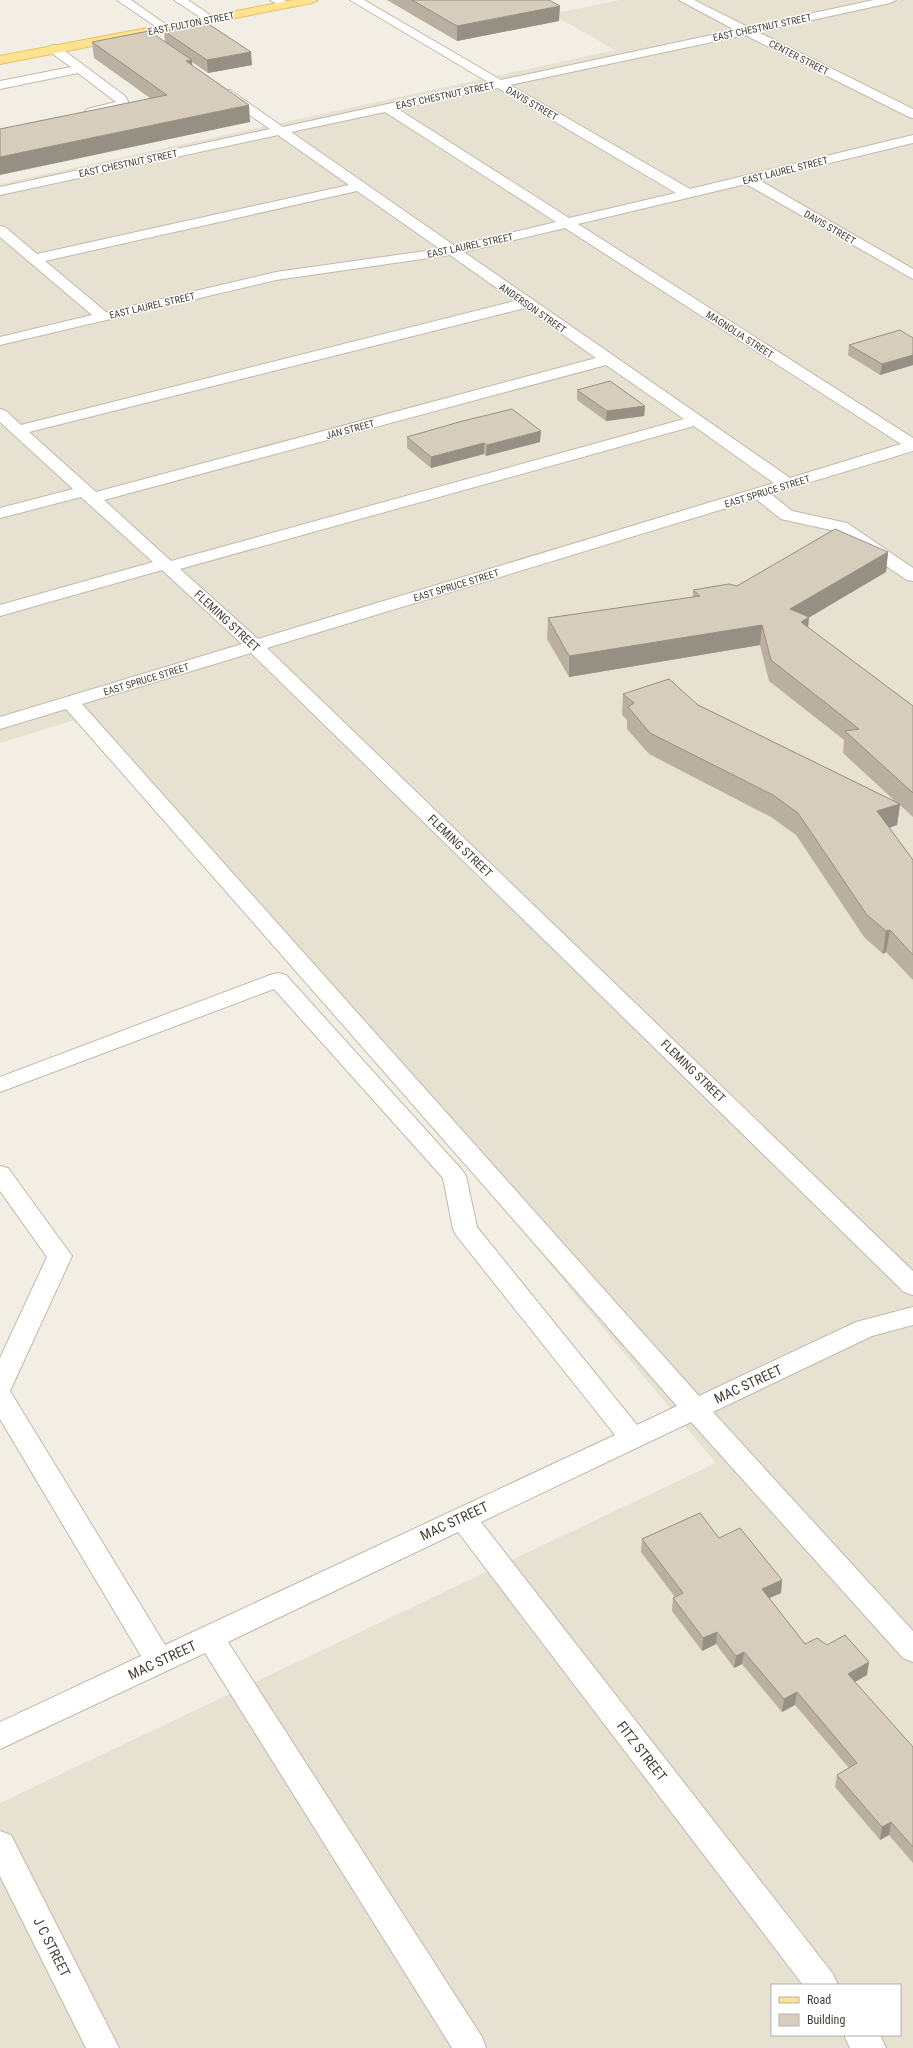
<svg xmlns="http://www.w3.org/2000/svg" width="913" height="2048" font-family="'Roboto Condensed',sans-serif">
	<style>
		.residential { fill: #e7e1d2; fill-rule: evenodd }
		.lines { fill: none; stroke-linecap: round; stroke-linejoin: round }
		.minor-casing { stroke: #c1b9a9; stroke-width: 2 }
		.major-casing { stroke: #e6c25e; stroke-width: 2 }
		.minor { fill: #fff; fill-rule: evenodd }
		.major { fill: #ffe390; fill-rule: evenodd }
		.wall { fill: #b9b0a2 }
		.shaded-wall { fill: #969084 }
		.building { fill: #d7cdbc; stroke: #969084 }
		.labels { text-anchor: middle; stroke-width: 3; stroke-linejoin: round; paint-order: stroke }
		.far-street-label { font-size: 10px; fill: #453e34; stroke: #fff }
		.street-label { font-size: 12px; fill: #453e34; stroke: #fff }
		.near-street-label { font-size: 14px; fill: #453e34; stroke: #fff }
	</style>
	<rect width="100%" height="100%" fill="#f2eee4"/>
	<path class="residential" d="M620 0H913V2048H0V1803L716 1463 91 715 0 743V184L615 50 552 14ZM772 1985H900V2035H772Z"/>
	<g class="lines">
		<defs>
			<g id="minor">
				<path d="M117 0H131L171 28 169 30H161Z"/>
				<path d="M174 0H188L216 19 210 22 206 21Z"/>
				<path d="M270 0H284L291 5 285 8Z"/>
				<path d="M350 0H364L501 80 735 30 679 0H694L748 27 874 0H896L890 3 758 32 913 109V118L909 117 745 35 510 85 690 189 913 135V143L759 180 913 269V279L746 184 578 224 913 438V451L771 494 792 511 847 523 913 568V581L907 580 835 531 781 519 756 499 267 648 913 1271V1295L904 1292 251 653 82 704 699 1396 856 1322 913 1307V1325L872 1336 713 1412 913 1631V1662L903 1658 691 1422 481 1522 833 1974 838 1985H803L458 1532 228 1642 482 2037 486 2048H452L205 1653 0 1749V1722L141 1656 0 1419V1358L47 1257 0 1191V1166L8 1168 72 1256 10 1391 165 1645 615 1435 456 1235 453 1229 443 1178 274 989 0 1092V1077L270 975 278 973 286 975 462 1170 466 1176 477 1227 637 1425 677 1406 66 709 0 729V717L242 644 162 570 0 616V605L153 562 81 497 0 518V508L73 489 0 422V409L6 411 21 425 515 301 450 255 276 280 0 345V337L92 315 0 237V226L5 227 37 254 349 185 278 135 0 195V187L270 129 222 96 220 93 222 90H230L283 127 488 82ZM498 88 676 193 569 218 398 109ZM385 112 556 222 455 246 291 132ZM357 191 440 249 276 272 106 312 45 261ZM565 228 901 444 790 478 464 252ZM525 308 596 358 96 492 29 432ZM606 365 684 419 171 561 104 500ZM694 426 774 483 258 639 180 569Z"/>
				<path d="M54 45 58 46 125 96 129 103C123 112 97 117 87 115L85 112 87 109 116 102 78 73 0 89V81L71 67 50 52 48 49 50 46Z"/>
				<path d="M0 1831 11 1835 119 2048H86L0 1876Z"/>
				<path d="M844 2035H880L886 2048H850Z"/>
			</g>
			<path id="major" d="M294 0H318L312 3 0 64V56Z"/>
		</defs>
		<use href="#minor" class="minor-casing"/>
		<use href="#major" class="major-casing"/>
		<use href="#minor" class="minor"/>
		<use href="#major" class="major"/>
	</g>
	<g class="wall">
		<path d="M387 0H549L559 21 457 41Z"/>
		<path d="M164 31 252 65 208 73 192 62V66L250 122 150 98 94 58 92 42H165Z"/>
		<path d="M913 338V365L880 375 848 355 849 345Z"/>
		<path d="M577 390 645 406 644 416 606 421 577 400Z"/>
		<path d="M407 437 540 442 486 456 484 454 431 468 407 448Z"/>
		<path d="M888 552 886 572 809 617 808 628 913 706V817L900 805 897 825 889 828 913 860V980L886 952 883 954 864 937 796 835 771 817 649 754 627 729V720L622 715 623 694 698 705 896 802 843 753 844 740 769 681 760 645 569 677 547 639 548 618 693 597V590L737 586Z"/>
		<path d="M719 1538 782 1580 781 1593 769 1598 805 1644 867 1675 855 1682 913 1747V1863L889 1835 880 1840 835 1787 837 1775 849 1768 795 1705 782 1712 742 1664 734 1668 716 1644 702 1651 672 1611 673 1598 675 1597 641 1552 642 1539Z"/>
	</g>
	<g class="shaded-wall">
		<path d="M560 6 559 21 457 41V26Z"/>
		<path d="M251 52 252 65 208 73 207 60Z"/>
		<path d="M192 60 193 77 186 61Z"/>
		<path d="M249 105 250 122 0 175V157Z"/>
		<path d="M913 355V365L880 375 882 364Z"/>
		<path d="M645 406 644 416 606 421 607 411Z"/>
		<path d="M541 431 540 442 486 456 487 445Z"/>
		<path d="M484 443V454L431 468V457Z"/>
		<path d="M888 552 886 572 788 630 790 609Z"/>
		<path d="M809 617 807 638 801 622Z"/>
		<path d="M762 625 760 645 569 677V656Z"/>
		<path d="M900 804 897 825 874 833 877 811Z"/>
		<path d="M890 930 886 952 883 954 886 931Z"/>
		<path d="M782 1580 781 1593 760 1602 762 1589Z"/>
		<path d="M717 1632 716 1644 702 1651 703 1638Z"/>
		<path d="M744 1652 742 1664 734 1668 736 1656Z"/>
		<path d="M869 1662 867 1675 846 1687 848 1674Z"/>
		<path d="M797 1692 795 1705 782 1712 784 1699Z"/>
		<path d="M891 1822 889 1835 880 1840 882 1827Z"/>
	</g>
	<g class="building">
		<path d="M412 0H549L560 6 457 26Z"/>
		<path d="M207 23 251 52 207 60 164 31Z"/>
		<path d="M149 31 192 60 186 61 249 105 0 157V129L167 95 92 42Z"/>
		<path d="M900 330 913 338V355L882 364 849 345Z"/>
		<path d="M610 381 645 406 607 411 577 390Z"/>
		<path d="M512 409 541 431 487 445 484 443 431 457 407 437 459 422Z"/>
		<path d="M835 529 888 552 790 609 809 617 801 622 913 706V793L845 731 859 729 771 660 762 625 569 656 548 618 700 596 693 590 729 584 737 586Z"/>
		<path d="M669 679 698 705 900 804 877 811 913 860V955L890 930 886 931 867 915 798 813 773 795 650 733 628 707 634 703 623 694Z"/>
		<path d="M700 1513 719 1538 740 1528 782 1580 762 1589 805 1644 817 1638 827 1645 845 1635 869 1662 848 1674 913 1747V1847L891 1822 882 1827 837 1775 857 1763 797 1692 784 1699 744 1652 736 1656 717 1632 703 1638 673 1598 683 1593 642 1539Z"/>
	</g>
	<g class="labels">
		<g class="far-street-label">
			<text transform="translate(191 23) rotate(-11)" y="4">EAST FULTON STREET</text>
			<text transform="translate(762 27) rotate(-12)" y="4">EAST CHESTNUT STREET</text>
			<text transform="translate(799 57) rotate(27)" y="4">CENTER STREET</text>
			<text transform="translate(445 95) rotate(-12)" y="4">EAST CHESTNUT STREET</text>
			<text transform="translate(532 103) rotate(30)" y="4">DAVIS STREET</text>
			<text transform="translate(128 163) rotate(-12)" y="4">EAST CHESTNUT STREET</text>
			<text transform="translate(785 170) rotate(-14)" y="4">EAST LAUREL STREET</text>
			<text transform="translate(830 227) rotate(30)" y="4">DAVIS STREET</text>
			<text transform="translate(470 245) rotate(-12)" y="4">EAST LAUREL STREET</text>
			<text transform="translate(152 305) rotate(-13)" y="4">EAST LAUREL STREET</text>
			<text transform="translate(533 308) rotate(35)" y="4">ANDERSON STREET</text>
			<text transform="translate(740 334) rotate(33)" y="4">MAGNOLIA STREET</text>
			<text transform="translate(350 429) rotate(-15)" y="4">JAN STREET</text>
			<text transform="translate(767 491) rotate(-17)" y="4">EAST SPRUCE STREET</text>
			<text transform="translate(456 585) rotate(-17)" y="4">EAST SPRUCE STREET</text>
			<text transform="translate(146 679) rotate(-17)" y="4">EAST SPRUCE STREET</text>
		</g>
		<g class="street-label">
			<text transform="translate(227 621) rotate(43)" y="4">FLEMING STREET</text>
			<text transform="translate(460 846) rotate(44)" y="4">FLEMING STREET</text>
			<text transform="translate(693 1071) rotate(44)" y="4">FLEMING STREET</text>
		</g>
		<g class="near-street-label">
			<text transform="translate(748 1384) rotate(-25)" y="5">MAC STREET</text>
			<text transform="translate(454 1521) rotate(-25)" y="5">MAC STREET</text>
			<text transform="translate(162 1660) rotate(-25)" y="5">MAC STREET</text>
			<text transform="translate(642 1751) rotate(52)" y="5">FITZ STREET</text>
			<text transform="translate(52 1947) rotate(63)" y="5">J C STREET</text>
		</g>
	</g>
	<rect x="771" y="1984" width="130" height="52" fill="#ffffff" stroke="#b5b2ae"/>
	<rect x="779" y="1997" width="20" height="6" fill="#ffe390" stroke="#b5b2ae"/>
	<text x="807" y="2004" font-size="12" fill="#453e34">Road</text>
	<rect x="779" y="2014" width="20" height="12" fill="#d7cdbc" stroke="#b5b2ae"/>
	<text x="807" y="2024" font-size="12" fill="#453e34">Building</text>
</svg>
